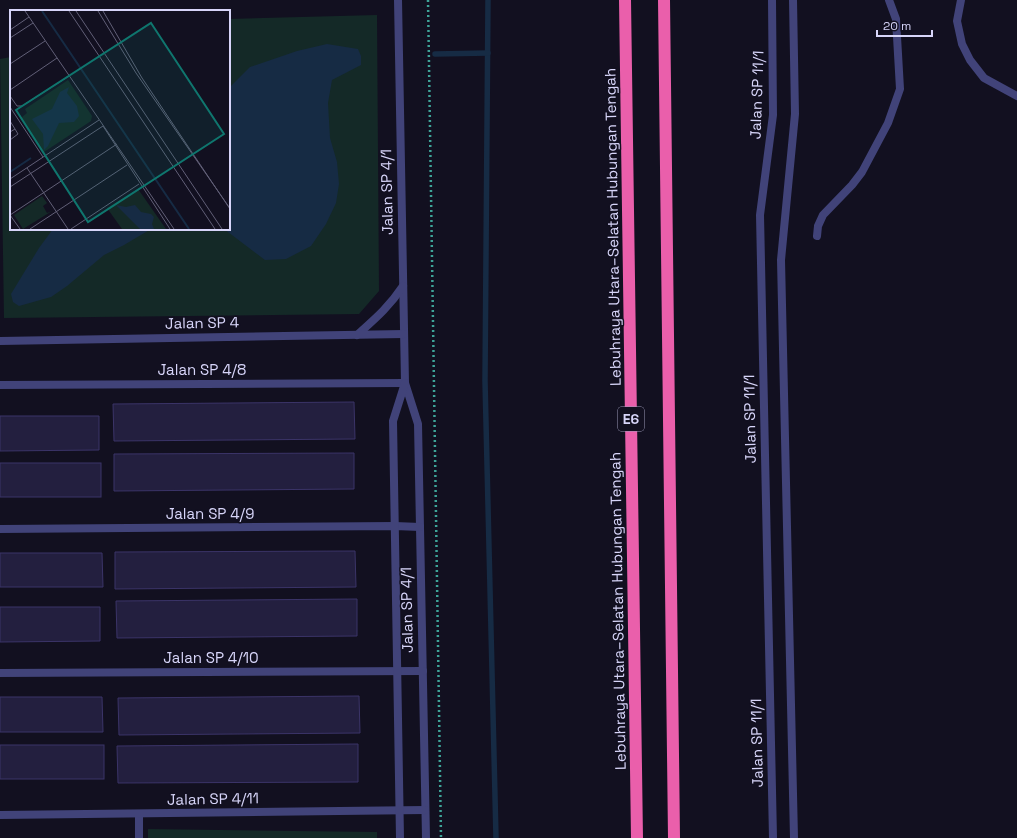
<svg xmlns="http://www.w3.org/2000/svg" width="1017" height="838" font-family="'Space Grotesk',sans-serif">
	<style>
		.green { fill: #142927 }
		.water { fill: #162b44 }
		.lines { fill: none; stroke-linecap: round; stroke-linejoin: round }
		.stream { stroke: #162b44; stroke-width: 5.5 }
		.building { fill: #231f3f; stroke: #3b3468 }
		.path { stroke: #3ea498; stroke-width: 2.5; stroke-dasharray: 2 3; stroke-linecap: butt }
		.service { stroke: #414379; stroke-width: 8 }
		.minor { stroke: #414379; stroke-width: 8 }
		.motorway { stroke: #ea5fab; stroke-width: 12 }
		.labels { text-anchor: middle; stroke-width: 3; stroke-linejoin: round; paint-order: stroke }
		.shield { fill: #121020; stroke: #9c9ab8; stroke-width: 1 }
		.shield-label { font-size: 14px; font-weight: bold; fill: #d7d5f9 }
		.street-label { font-size: 15px; fill: #d7d5f9; stroke: #121020 }
		.inset-river { fill: none; stroke: #162b44; stroke-width: 2 }
		.inset-road { fill: none; stroke: #615f77; stroke-width: 1 }
		.view { fill: #0f766e; fill-opacity: 0.15; stroke: #0f766e; stroke-width: 2 }
		.inset-edge { fill: none; stroke: #d7d5f9; stroke-width: 2 }
	</style>
	<rect width="100%" height="100%" fill="#121020"/>
	<g class="green">
		<path d="M377 15 379 291 359 314 4 318 0 59 11 57V229H229V19Z"/>
		<path d="M148 829 377 832V838H148Z"/>
	</g>
	<g class="water">
		<path d="M327 44 358 49 361 56V65L332 80 328 103 330 138 337 162 339 184 336 203 326 224 311 246 286 259 265 260 224 229H229V88L250 67 297 51Z"/>
		<path d="M53 229H151L124 245 104 255 67 286 51 297 19 306 13 302 11 294 39 248Z"/>
	</g>
	<g class="lines">
		<g class="stream">
			<path d="M488 0 485 381 496 838"/>
			<path d="M435 54 488 53"/>
		</g>
	</g>
	<g class="building">
		<path d="M354 402 355 439 114 441 113 404Z"/>
		<path d="M0 416H99V450L0 451Z"/>
		<path d="M354 453V489L114 491V454Z"/>
		<rect x="0" y="463" width="101" height="34"/>
		<path d="M355 551 356 587 115 589V552Z"/>
		<path d="M0 553H102L103 587H0Z"/>
		<path d="M357 599V636L117 638 116 601Z"/>
		<path d="M0 607H100V641L0 642Z"/>
		<path d="M359 696 360 733 119 735 118 698Z"/>
		<path d="M0 697H102L103 732H0Z"/>
		<path d="M358 744V782L118 783 117 746Z"/>
		<rect x="0" y="745" width="104" height="34"/>
	</g>
	<g class="lines">
		<path class="path" d="M428 0 441 838"/>
		<g class="service">
			<path d="M961 0 957 21 962 44 970 60 984 78 1017 96"/>
			<path d="M817 236 818 226 823 215 852 185 862 172 888 123 900 89 896 19 889 0"/>
			<path d="M139 814V838"/>
		</g>
		<g class="minor">
			<path d="M398 0 405 383 418 424 426 838"/>
			<path d="M772 0 773 115 760 215 773 838"/>
			<path d="M793 0 795 114 781 260 794 838"/>
			<path d="M357 335C376 318 389 307 403 286"/>
			<path d="M0 341 404 334"/>
			<path d="M0 385 405 383"/>
			<path d="M0 529 395 526 420 527"/>
			<path d="M0 673 423 671"/>
			<path d="M0 815 425 810"/>
			<path d="M400 838 393 421 405 383"/>
		</g>
		<g class="motorway">
			<path d="M625 0 637 838"/>
			<path d="M664 0 674 838"/>
		</g>
	</g>
	<g class="labels">
		<rect class="shield" x="618" y="407" width="26" height="24" rx="3"/>
		<g class="shield-label">
			<text x="631" y="424">E6</text>
		</g>
		<g class="street-label">
			<text transform="translate(757 95) rotate(-88)" y="5">Jalan SP 11/1</text>
			<text transform="translate(387 192) rotate(-91)" y="5">Jalan SP 4/1</text>
			<text transform="translate(613 227) rotate(-91)" y="5">Lebuhraya Utara–Selatan Hubungan Tengah</text>
			<text transform="translate(202 323) rotate(-1)" y="5">Jalan SP 4</text>
			<text x="202" y="375">Jalan SP 4/8</text>
			<text transform="translate(750 419) rotate(-91)" y="5">Jalan SP 11/1</text>
			<text x="210" y="519">Jalan SP 4/9</text>
			<text transform="translate(407 610) rotate(-91)" y="5">Jalan SP 4/1</text>
			<text transform="translate(618 611) rotate(-91)" y="5">Lebuhraya Utara–Selatan Hubungan Tengah</text>
			<text x="211" y="663">Jalan SP 4/10</text>
			<text transform="translate(757 743) rotate(-91)" y="5">Jalan SP 11/1</text>
			<text transform="translate(213 799) rotate(-1)" y="5">Jalan SP 4/11</text>
		</g>
	</g>
	<g transform="translate(10 10)">
		<rect width="220" height="220" fill="#121020"/>
		<path d="M58 70 82 106 81 111 34 142 11 108 17 103 15 99ZM128 179 156 219H112L97 198ZM32 186 37 193 33 196 37 203 42 201 13 219 4 205Z" fill="#142927"/>
		<path d="M59 77 57 83 67 96 69 106 64 112 49 113 38 136 34 140 33 124 22 109 42 99 50 82ZM106 195 116 197 125 195 131 202 141 204 144 207 142 214 144 219H130Z" fill="#162b44"/>
		<path class="inset-river" d="M32 1 179 219M0 162 21 148"/>
		<path class="inset-road" d="M15 1 164 219M59 1 205 219M66 1 212 219M88 1 126 63 219 197M93 1 132 68 220 199M0 20 19 7M0 28 23 13M0 54 35 31M0 80 47 48M0 86 7 96H12L59 66M0 97 33 147M0 111 5 119 0 122M93 116 160 219M0 130 8 124 5 119M17 158 58 219M0 169 89 110M0 177 93 116M0 205 107 134M0 205 10 219M20 219 117 155M61 219 129 174"/>
		<path class="view" d="M141 13 214 124 78 212 6 100Z"/>
		<rect width="220" height="220" class="inset-edge"/>
	</g>
	<path d="M877 30v6h55v-6" fill="none" stroke="#d7d5f9" stroke-width="2"/>
	<text x="883" y="30" font-size="12" fill="#d7d5f9" stroke="#121020" stroke-width="3" paint-order="stroke">20 m</text>
</svg>
